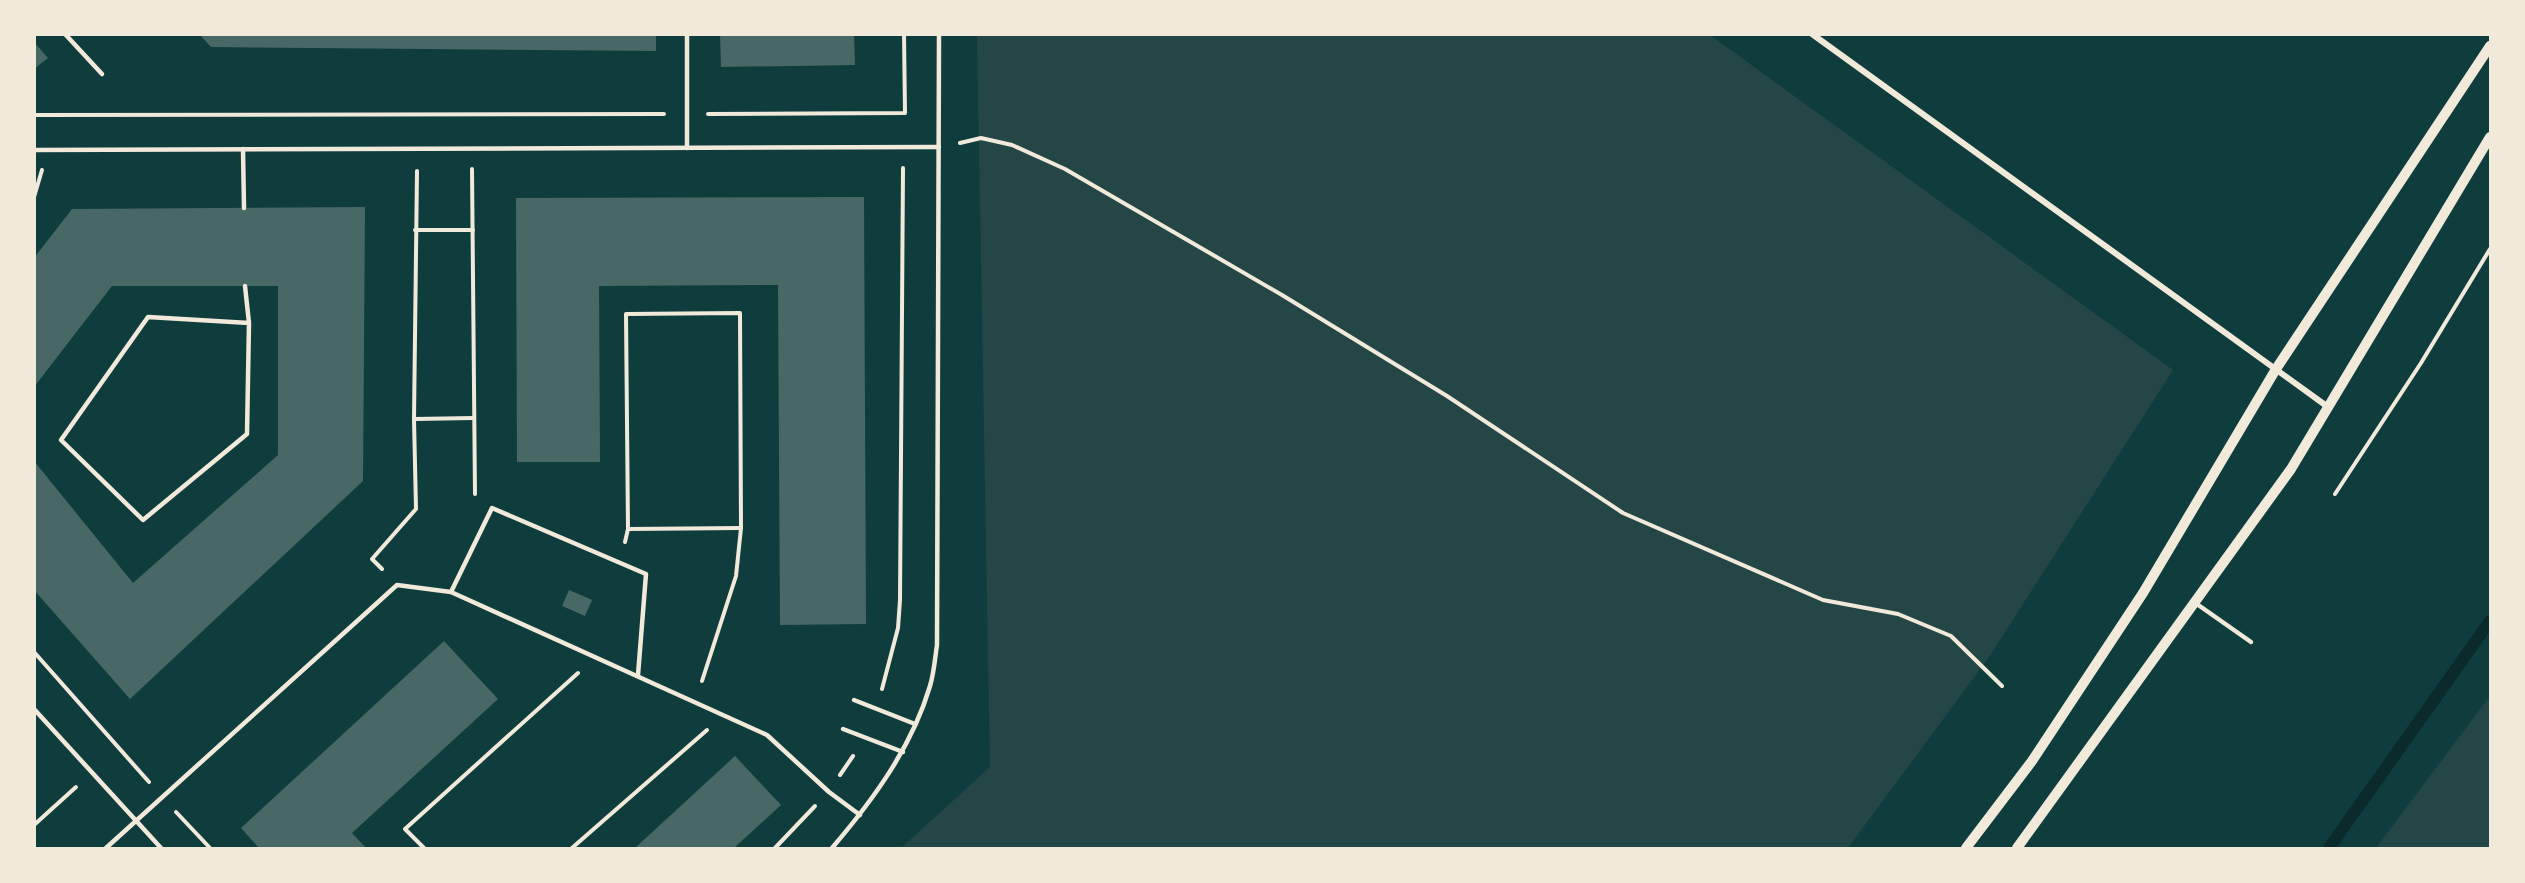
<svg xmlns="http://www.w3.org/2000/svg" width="2525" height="883" font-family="'PT Serif',serif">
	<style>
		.green { fill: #244646 }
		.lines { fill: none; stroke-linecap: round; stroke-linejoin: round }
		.stream { stroke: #0a2a2b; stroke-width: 12 }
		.building { fill: #486865 }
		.path { stroke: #f1e9da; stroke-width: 4 }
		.service { stroke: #f1e9da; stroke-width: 4.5 }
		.minor { stroke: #f1e9da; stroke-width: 6 }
		.tertiary { stroke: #f1e9da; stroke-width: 10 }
	</style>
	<rect width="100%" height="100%" fill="#0f3d3e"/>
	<g class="green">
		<path d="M977 35H1710L2173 370 1989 657 1848 848H901L990 767Z"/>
		<path d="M2490 696V848H2376Z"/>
	</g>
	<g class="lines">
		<path class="stream" d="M2329 848 2490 621"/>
	</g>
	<g class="building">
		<path d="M199 34H656V51L211 47Z"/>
		<path d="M720 34H854L855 65 721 67Z"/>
		<path d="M34 42 48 58 34 69Z"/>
		<path d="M864 197 866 624 780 625 778 285 599 286 600 462H517L516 198Z"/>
		<path d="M365 207 363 481 130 699 34 590V461L133 583 278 455V286H112L34 387V258L72 209Z"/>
		<path d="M569 590 592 600 585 616 562 606Z"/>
		<path d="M444 641 498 699 352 833 366 848H259L241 828Z"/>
		<path d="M735 756 781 805 734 848H635Z"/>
	</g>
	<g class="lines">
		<g class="path">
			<path d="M708 114 905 113 904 34"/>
			<path d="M34 115 664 114"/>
			<path d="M960 143 981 138 1012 145 1065 169 1282 295 1447 396 1623 513 1823 600 1898 614 1951 636 2002 686"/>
			<path d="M472 169 475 494"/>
			<path d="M34 197 42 170"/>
			<path d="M415 230H473"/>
			<path d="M414 419 474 418"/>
			<path d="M2335 494 2421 363 2490 249"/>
			<path d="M628 529 741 528"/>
			<path d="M625 542 628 529 626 314 740 313 741 528 736 576 702 681"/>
			<path d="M382 569 372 559 416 509 414 419 417 171"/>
			<path d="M34 652 149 782"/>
			<path d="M882 689 898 628 900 600 903 168"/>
			<path d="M840 775 853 756"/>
			<path d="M176 812 210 848"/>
			<path d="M34 825 76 787"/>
			<path d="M424 848 405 829 578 673"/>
			<path d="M572 848 707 730"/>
			<path d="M775 848 815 806"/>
		</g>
		<g class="service">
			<path d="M65 34 102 74"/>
			<path d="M687 34V148"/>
			<path d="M243 149 244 208"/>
			<path d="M34 150 939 147"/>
			<path d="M245 286 249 323 247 434 143 520 61 440 148 317 249 323"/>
			<path d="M451 592 492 508 646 574 638 675"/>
			<path d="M2194 602 2251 642"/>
			<path d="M854 700 915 724"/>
			<path d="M34 709 161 848"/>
			<path d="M843 729 903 752"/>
			<path d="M106 848 397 585 451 592 767 735 829 792 860 815"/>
			<path d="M832 848C873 800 912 747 930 686 934 673 935 658 937 645L939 34"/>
		</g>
		<path class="minor" d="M1812 34 2328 407"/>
		<g class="tertiary">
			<path d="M1966 848 2032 761 2143 593 2276 369 2490 46"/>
			<path d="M2017 848 2291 469 2490 137"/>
		</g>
	</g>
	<rect width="2525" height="883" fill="none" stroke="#f1e9da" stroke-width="72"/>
</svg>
